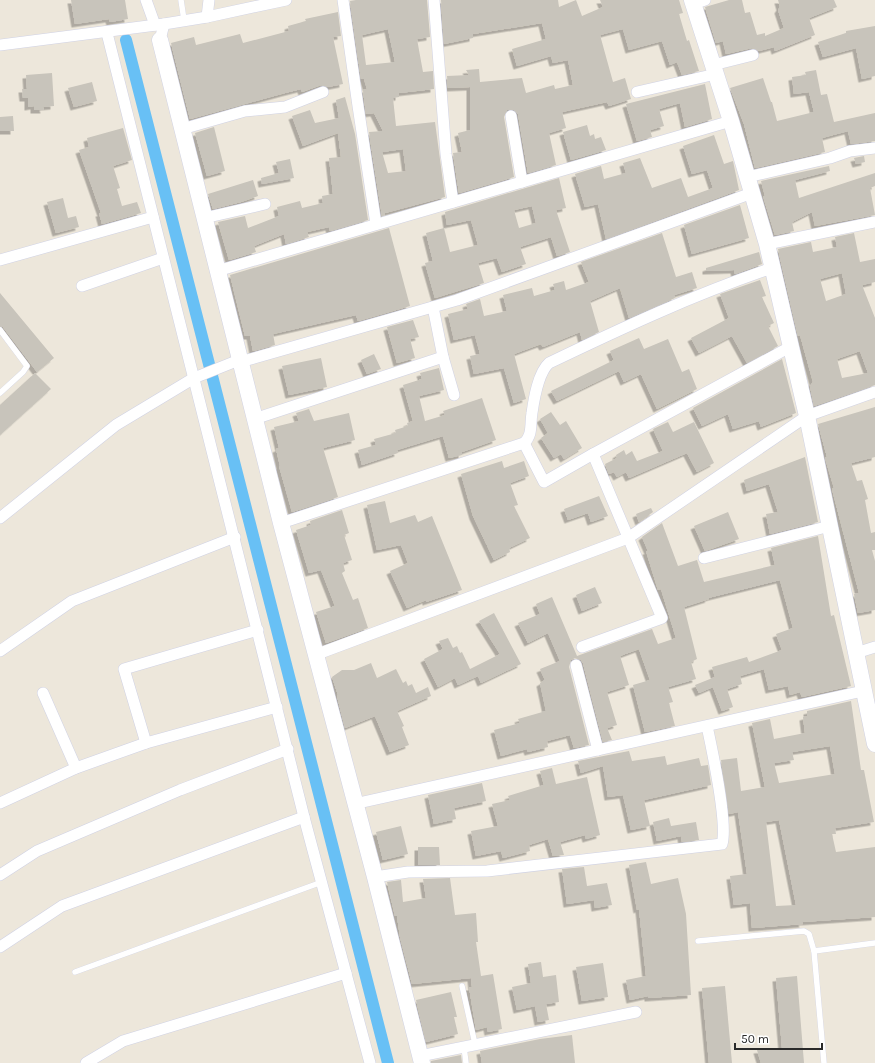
<svg xmlns="http://www.w3.org/2000/svg" width="875" height="1063" font-family="Karla,sans-serif">
	<style>
		.lines { fill: none; stroke-linecap: round; stroke-linejoin: round }
		.canal { stroke: #68c0f5; stroke-width: 12 }
		.building { fill: #c8c4bb; fill-rule: evenodd; filter: url(#shadow) }
		.lane-casing { stroke: #d0d2e4; stroke-width: 6 }
		.street-casing { stroke: #d0d2e4; stroke-width: 12 }
		.secondary-casing { stroke: #d0d2e4; stroke-width: 17 }
		.lane { stroke: #fff; stroke-width: 5.5 }
		.street { stroke: #fff; stroke-width: 11 }
		.secondary { stroke: #fff; stroke-width: 16 }
	</style>
	<defs>
		<filter id="shadow"><feDropShadow dx="-3.5" dy="3.5" stdDeviation="0" flood-color="#0004"/></filter>
	</defs>
	<rect width="100%" height="100%" fill="#ede7db"/>
	<g class="lines">
		<path class="canal" d="M126 40 388 1063"/>
	</g>
	<g class="building">
		<path d="M71 0H125L128 19 110 22 109 19 75 24Z"/>
		<path d="M356 0H427L430 37 417 39 423 72 433 71 434 89 399 93V97L393 98 396 126 435 122 445 197 385 213V215L382 216 369 132 383 131 374 113 366 114 363 90 367 89 364 79H361L350 1ZM388 29 395 62 366 65 362 35ZM403 149 406 171 388 173 382 152Z"/>
		<path d="M441 0H558L559 7 576 0 582 16 603 7 600 0H679L683 13 679 14 687 41 689 40 699 71 682 75 677 62 670 65 662 41 629 50 623 29 600 35 613 82 625 78 631 99 609 106 607 102 562 112 566 128 549 133 556 165 528 173 518 114 514 110H507L504 117 514 177 459 193 453 153 462 152 458 133 470 130V87L448 88 447 76 469 75 466 70 479 69 480 82 522 78 526 93 554 85 555 89 573 85 568 60 553 63 551 56 517 66 512 49 546 39 542 23 473 34V38L444 44Z"/>
		<path d="M729 0H742L745 13 750 12 757 35 765 33V36L784 28 778 10 780 7 778 0H834L837 7 809 18 815 35 775 51 774 47 759 51 752 48 726 54 723 41 716 43 705 7Z"/>
		<path d="M338 12 341 36 333 37 343 84 328 87 321 85 302 92 301 89 285 93 190 119 171 43 194 37 196 45 240 34 243 43 289 31 288 26 306 21 305 19Z"/>
		<path d="M875 26V76L862 79 856 48 823 57 818 42 846 33V31Z"/>
		<path d="M816 70 821 95 827 94 834 122 875 113V141L851 144 848 131 822 138 825 152 755 168 744 124 730 88 763 78 771 102H772L777 121 814 112 809 92 794 94 792 77 806 75 805 72Z"/>
		<path d="M52 73 54 106 43 107 44 110H34V106L28 107V98H23L22 89H27L26 75Z"/>
		<path d="M92 82 97 101 74 107 68 88Z"/>
		<path d="M705 84 712 119 685 127 680 103 659 109 664 126 650 130 652 137 637 141 626 104Z"/>
		<path d="M345 97 355 134 368 220 330 231 329 227 307 232 309 237 286 244 284 234 254 246 256 252 229 260 218 222 245 216 248 228 279 216 277 207 300 201 302 208 323 203 322 196 333 194 329 158 341 157 338 133 303 146 292 116 310 110 315 123 339 118 336 100Z"/>
		<path d="M13 116 14 131H0V117Z"/>
		<path d="M587 125 590 136 594 134 595 139 601 137 606 150 571 160 563 132Z"/>
		<path d="M214 127 225 171 207 176 195 133Z"/>
		<path d="M123 128 132 160 113 166 120 188 117 189 122 206 137 202 141 213 102 224 99 213H101L79 150 89 147 87 138Z"/>
		<path d="M714 135 724 164 733 161 739 190 606 239 598 204 585 207 575 174 601 166 604 179 626 173 623 163 640 158 652 188 681 178 688 197 713 188 707 170 692 174 683 146Z"/>
		<path d="M864 156 865 162 856 164 854 158Z"/>
		<path d="M290 159 294 178 262 184 261 178 279 173 276 162Z"/>
		<path d="M829 166 830 171 795 180 799 198 875 173V186L870 188 875 215 815 226 812 212 792 222 794 231 775 235 763 196H765L761 181Z"/>
		<path d="M559 178 566 208 556 210 570 252 557 256 551 237 520 247 526 264 502 272 497 258 478 263 484 283 435 298 425 263 433 261 426 233 444 228 450 252 478 245 471 220 447 225 445 212ZM532 206 536 223 519 228 514 210Z"/>
		<path d="M253 180 258 196 241 202 213 209 208 194Z"/>
		<path d="M63 198 68 218 76 216 79 227 56 233 47 202Z"/>
		<path d="M740 205 749 238 692 254 684 225Z"/>
		<path d="M389 228 410 306 358 321 356 315 273 334 275 345 253 351 250 336H245L230 275Z"/>
		<path d="M662 233 676 277 692 272 697 288 674 295 675 298 629 318 620 288 590 301 599 332 582 340 580 332 543 347 541 344 514 354 526 399 514 403 504 368 474 374 470 356 480 354 475 335 454 340 448 314 468 309 466 304 480 299 484 316 507 311 503 295 532 288 534 296 555 290 553 284 564 281 566 290 589 282 581 262Z"/>
		<path d="M854 233 860 262 875 259V282L862 285 875 318V385L814 406 810 386 813 382 800 335 798 336 778 249 811 242 813 252 837 247 835 237ZM842 273 846 294 826 301 820 279ZM860 351 868 373 842 378 837 359Z"/>
		<path d="M759 252 762 264 735 274 734 270 706 271V268Z"/>
		<path d="M760 280 766 296 762 297 774 323 768 326 778 346 747 363 732 336 699 353 691 338 729 318 720 294Z"/>
		<path d="M0 293 54 358 37 372 3 327 0 326Z"/>
		<path d="M413 320 419 337 410 339 415 358 397 363 387 327Z"/>
		<path d="M639 338 644 349 668 339 682 372 689 369 697 389 657 409 641 374 624 382 619 371 557 401 551 391 614 360 610 351Z"/>
		<path d="M374 354 381 369 367 374 361 360Z"/>
		<path d="M321 358 327 387 289 395 282 366Z"/>
		<path d="M782 359 796 413 761 427 759 421 733 429 728 414 702 426 693 408Z"/>
		<path d="M439 368 444 390 419 396 425 421 445 415 443 411 482 398 496 440 462 452V455L449 458 443 436 397 450 398 453 362 465 358 450 376 445 374 439 396 433 395 430 408 426 407 423 413 421 403 385 422 379 420 373Z"/>
		<path d="M35 373 51 389 0 435V405Z"/>
		<path d="M875 407V457L851 463 857 481 862 480 868 499 865 500 871 533 875 532V550H872L875 561V610L858 613 854 594 859 593 832 489 834 488 825 458 827 457 818 424Z"/>
		<path d="M309 409 314 421 349 413 355 440 323 448 338 497 292 512 279 466H280L276 449 279 448 274 427 299 421 296 413Z"/>
		<path d="M551 412 560 425 566 421 582 448 564 459 561 454 554 458 541 438 548 433 540 419Z"/>
		<path d="M668 422 673 432 694 422 714 463 697 472 687 453 629 478 626 472 617 477 614 472 609 474 605 464 617 458 616 455 624 450 626 455 632 451 637 461 663 451 653 429Z"/>
		<path d="M805 457 818 522 770 534 766 514 778 512 769 484 747 491 744 480Z"/>
		<path d="M502 461 504 468 524 461 529 476 510 483 518 505 514 506 530 538 509 548 510 552 494 560 473 516 461 474Z"/>
		<path d="M599 496 608 516 591 522 588 513 568 520 564 509Z"/>
		<path d="M385 501 390 523 415 515 418 522 432 516 462 590 426 602V600L407 608 390 571 408 563 401 545 377 550 367 505Z"/>
		<path d="M651 508 653 512 639 522 636 514Z"/>
		<path d="M342 510 349 533 344 535 352 560 343 563 345 571 342 573 353 600 358 598 368 628 326 643 316 612 335 606 321 570 309 573 296 530 311 525 310 521Z"/>
		<path d="M728 512 739 539 705 551 694 526Z"/>
		<path d="M662 523 678 566 697 560 704 582 775 565 771 548 818 536 831 616 834 615 851 686 802 697 800 692 790 695 788 686 769 690 764 669 740 676 742 684 727 689 733 707 722 711 713 687 699 693 695 685 715 677 712 667 747 657 749 662 782 650 776 634 793 628 780 580 708 598 709 599 684 607 697 659 691 662 696 679 668 687 673 702 669 703 675 726 645 732 633 685 650 680 639 649 620 656 629 685 607 692 617 725 607 728 612 740 603 742 583 663 581 660 575 658 571 660 569 667 589 745 574 748 570 735 547 741 548 747 528 752 527 749 501 756 494 730 520 723 518 719 546 711 540 683 545 680 540 669 560 661 548 633 528 643 518 623 540 614 536 604 552 597 577 656 652 629 658 644 676 638 661 589 658 590 646 551H648L642 537Z"/>
		<path d="M595 587 602 603 582 611 576 595Z"/>
		<path d="M494 613 521 664 481 683 478 676 458 685 455 678 438 687 424 659 443 649 439 641 448 638 453 648 457 646 460 653 462 652 470 669 500 654 479 621Z"/>
		<path d="M371 663 377 678 396 669 403 683 406 681 408 686 412 684 416 693 428 687 431 696 397 711 404 726 402 727 409 745 390 752 375 716 345 728 337 696 338 695 332 677 342 670H354Z"/>
		<path d="M851 701 861 770H864L874 822 835 828 836 834H832L836 852 875 847V917L802 922 803 924 752 928 750 903 734 905 730 876 747 874 738 812 729 814 721 760 737 758 741 791 765 787 752 723 770 719 774 739 805 733 803 717 807 716V711ZM830 746 835 774 779 783 774 763 794 760 792 752ZM779 820 796 905 776 906 766 822Z"/>
		<path d="M629 751 632 761 665 756 667 765 699 758 701 766 708 765 711 785 644 800 650 826 631 830 623 795 608 797 603 766 581 773 578 761Z"/>
		<path d="M552 768 556 784 587 777 600 835 586 839 585 835 560 842 564 855 553 856 548 839 529 845 530 851 503 858 501 851 476 856 471 831 498 826 492 804 510 800 508 796 544 785 540 771Z"/>
		<path d="M482 783 486 801 454 808 456 819 434 824 428 795Z"/>
		<path d="M669 818 671 826 696 822 699 840 682 842 681 836 657 841 653 822Z"/>
		<path d="M401 826 408 854 383 860 376 832Z"/>
		<path d="M418 847H439L440 865H418Z"/>
		<path d="M646 862 651 884 678 878 686 914 691 995 648 998V996L630 1000 626 980 646 976 639 909 637 910 629 865Z"/>
		<path d="M584 867 587 886 607 883 612 905 595 908 594 900 567 904 562 869Z"/>
		<path d="M450 878 455 915 476 913 478 942H476L481 976 493 974 502 1029 488 1032 487 1027 476 1030 469 987H472L471 978 412 984 400 937 397 916H395L387 882 401 880 403 902 426 898 423 879Z"/>
		<path d="M541 962 543 977 556 975 559 1002 546 1004 549 1020 538 1022 535 1006 517 1010 512 987 531 983 528 964Z"/>
		<path d="M603 963 608 997 582 1001 576 967Z"/>
		<path d="M797 976 804 1063H761L757 1050 782 1048 776 978Z"/>
		<path d="M725 986 732 1063H709L702 988Z"/>
		<path d="M451 992 457 1017H454L458 1034 426 1042 416 1000Z"/>
		<path d="M572 1035 575 1063H482L480 1051 540 1039Z"/>
		<path d="M461 1055 462 1063H431V1061Z"/>
	</g>
	<g class="lines">
		<defs>
			<g id="lane">
				<path d="M181 0 184 20"/>
				<path d="M0 330 27 366 23 372 0 393"/>
				<path d="M698 941 804 931 809 934 814 951"/>
				<path d="M75 972 322 882"/>
				<path d="M462 986 475 1044"/>
				<path d="M464 1047 466 1063"/>
				<path d="M824 1063 814 951 875 943"/>
			</g>
			<g id="street">
				<path d="M146 0 155 25"/>
				<path d="M343 0 358 106 376 224"/>
				<path d="M434 0 446 154 453 202"/>
				<path d="M693 4 705 0"/>
				<path d="M207 17 209 0"/>
				<path d="M107 33 304 817 370 1063"/>
				<path d="M160 40 164 24 207 17 286 0"/>
				<path d="M0 45 164 24"/>
				<path d="M713 65 753 55"/>
				<path d="M637 92 716 74"/>
				<path d="M511 116 522 182"/>
				<path d="M182 129 245 111 285 107 323 92"/>
				<path d="M747 177 830 158 850 151 875 148"/>
				<path d="M204 218 265 204"/>
				<path d="M767 244 875 222"/>
				<path d="M0 260 153 217"/>
				<path d="M217 271 731 121"/>
				<path d="M82 286 163 258"/>
				<path d="M433 307 443 357 454 395"/>
				<path d="M240 362 457 300 752 193"/>
				<path d="M254 419 443 357"/>
				<path d="M524 443C533 435 530 424 532 413 534 399 538 373 549 363 622 328 695 294 772 268"/>
				<path d="M0 518 116 425 194 378 239 360"/>
				<path d="M281 523 524 443 544 482 593 454"/>
				<path d="M704 558 830 526"/>
				<path d="M582 647 662 618 593 454 790 347"/>
				<path d="M0 651 72 601 235 537"/>
				<path d="M856 653 875 647"/>
				<path d="M315 655 628 538 807 416 875 392"/>
				<path d="M576 665 598 750"/>
				<path d="M43 693 76 768"/>
				<path d="M146 743 124 669 258 630"/>
				<path d="M0 803 76 768 146 743 277 707"/>
				<path d="M354 804 863 691"/>
				<path d="M0 875 37 851 180 790 288 749"/>
				<path d="M375 877 408 872 487 871 722 844C728 825 712 749 707 726"/>
				<path d="M0 947 62 906 304 817"/>
				<path d="M420 1056 636 1012"/>
				<path d="M86 1063 123 1041 346 973"/>
			</g>
			<g id="secondary">
				<path d="M692 0 731 121 767 244 807 416 875 744"/>
				<path d="M160 40 281 523 375 877 422 1063"/>
			</g>
		</defs>
		<use href="#lane" class="lane-casing"/>
		<use href="#street" class="street-casing"/>
		<use href="#secondary" class="secondary-casing"/>
		<use href="#lane" class="lane"/>
		<use href="#street" class="street"/>
		<use href="#secondary" class="secondary"/>
	</g>
	<path d="M735 1043v6h87v-6" fill="none" stroke="#2a2a2a" stroke-width="2"/>
	<text x="741" y="1043" font-size="12" fill="#2a2a2a" stroke="#ffffff" stroke-width="3" paint-order="stroke">50 m</text>
</svg>
